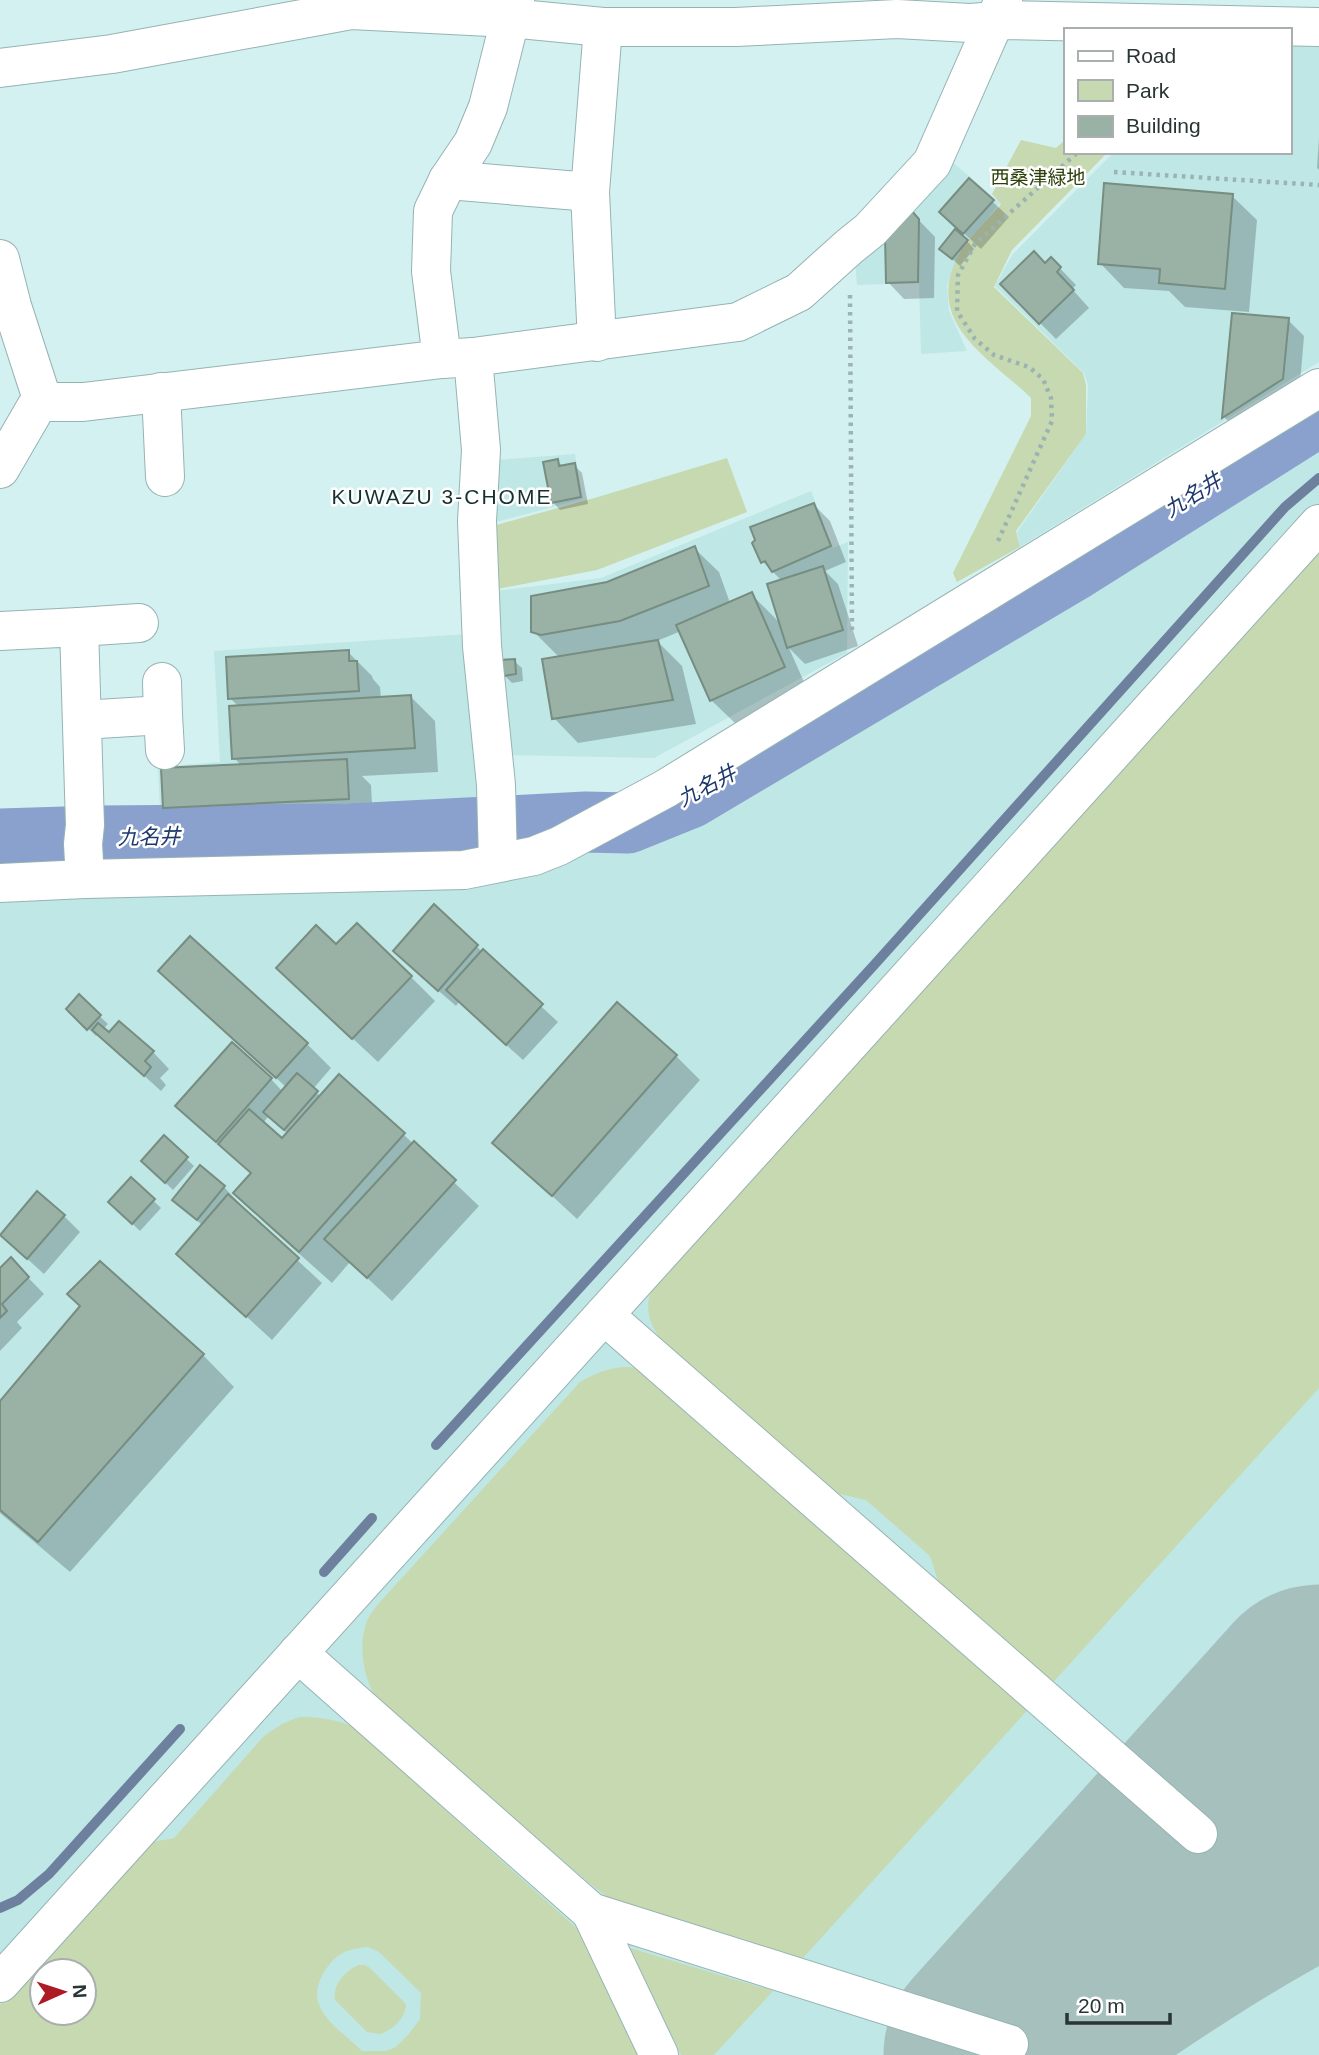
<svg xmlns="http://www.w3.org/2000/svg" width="1319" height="2055" font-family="Helvetica,'Noto Sans JP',sans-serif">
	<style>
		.built { fill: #bfe7e6; fill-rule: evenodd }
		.green { fill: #c7d9b0; fill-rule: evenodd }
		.shadow { fill: #0003; fill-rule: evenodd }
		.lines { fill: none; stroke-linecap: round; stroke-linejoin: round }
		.stream { stroke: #6d819f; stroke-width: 10 }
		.river { stroke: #8aa1cd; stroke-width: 61 }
		.taxiway { stroke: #a6c0be; stroke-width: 93 }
		.runway { stroke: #a6c0be; stroke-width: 231 }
		.building { fill: #9ab2a5; stroke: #768d80; stroke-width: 2 }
		.minor-casing { stroke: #96b3b3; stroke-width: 40 }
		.path { stroke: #9bb3b2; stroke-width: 4.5; stroke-dasharray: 3.5 5; stroke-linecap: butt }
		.minor { stroke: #fff; stroke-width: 38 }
		.labels { text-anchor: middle; stroke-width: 5; stroke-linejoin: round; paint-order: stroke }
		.park-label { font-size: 19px; fill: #2d3f0a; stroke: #fff }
		.water-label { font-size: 21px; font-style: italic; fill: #1d386d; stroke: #fff }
		.neighbourhood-label { font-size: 21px; letter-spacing: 2px; fill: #163030; stroke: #fff }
	</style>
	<rect width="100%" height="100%" fill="#d3f1f0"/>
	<g class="built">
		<path d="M1289 37 1319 38V362L1020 547 1017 532 1086 434 1088 385 1084 373 995 286 1012 255 1114 152H1289Z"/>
		<path d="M951 161 1000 203 959 253 947 286 949 311 967 351 921 354 919 283 857 285 855 259Z"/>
		<path d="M1319 407V2055H0V900L464 884ZM42 1971H84V2013H42Z"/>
		<path d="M575 454 583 499 496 522V460Z"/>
		<path d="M811 491 833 548 848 542 847 653 654 758 506 755 495 591 601 578Z"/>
		<path d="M468 634 483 820 161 829 158 767 220 762 214 651Z"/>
	</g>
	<g class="green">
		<path d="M1021 140 1056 148 1065 140V152H1108L1012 250 994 287 1083 373 1086 385V434L1016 531 1020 547 957 582 953 573 1031 416V398C989 357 922 323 959 254 967 240 990 217 1001 204L992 194Z"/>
		<path d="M727 458 747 512 597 570 492 590 489 527 598 497Z"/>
		<path d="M1319 550V1388L1048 1688 942 1593 930 1556 866 1500 831 1492 673 1354C655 1333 641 1316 652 1287Z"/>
		<path d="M626 1367 649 1368 1033 1704 803 1958 629 1914 588 1882 390 1712C385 1707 379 1702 375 1696 362 1674 357 1638 370 1615 373 1611 376 1606 380 1602L580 1382C596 1373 608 1368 626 1367Z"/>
		<path d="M299 1717C319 1717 334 1719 352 1726L582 1933 641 2055H0V2005L142 1844 174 1838 264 1736 282 1724ZM368 1947 379 1952 421 1993 420 2019 408 2035 396 2047 386 2051H362C334 2024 298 2005 329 1965 339 1952 351 1948 368 1947ZM42 1971H84V2013H42Z"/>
		<path d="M630 1948 773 1991 714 2055H681Z"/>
		<path d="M359 1965H365L370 1968 406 2004C406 2017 393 2030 380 2034L367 2032 335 2000C332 1985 346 1970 359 1965Z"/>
	</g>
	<g class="shadow">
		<path d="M1319 137V170L1317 168Z"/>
		<path d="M969 180 1009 217 981 249 958 228Z"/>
		<path d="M1232 196 1257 220 1249 312 1185 307 1169 291 1124 288 1100 263Z"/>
		<path d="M911 212 935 237 934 298 904 299 888 282Z"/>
		<path d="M967 241 974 249 960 266 949 256Z"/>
		<path d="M1051 259 1076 285 1072 289 1089 308 1056 339 1040 323 1045 265Z"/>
		<path d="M1234 315 1288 320 1304 336 1299 396 1240 433 1224 417Z"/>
		<path d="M557 461 564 467 574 465 582 473 588 504 560 510 553 502Z"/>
		<path d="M814 505 830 521 846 562 825 571 838 584 858 646 805 664 789 648 808 691 736 724 711 700 681 631 657 641 682 666 696 724 578 743 554 718 560 658 533 631 607 583 694 548 719 572 730 603 751 594 781 624 782 581 763 562 754 544Z"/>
		<path d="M348 652 372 676 373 679 380 687 381 699 411 697 435 721 438 772 362 776 371 785 373 823 189 832 164 808 242 766 234 758 239 707 230 698Z"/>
		<path d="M514 661 522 668 523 681 512 683 504 675Z"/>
		<path d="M434 907 558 1022 523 1060 459 1002 456 1006 411 967Z"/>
		<path d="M336 947 411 977 435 1001 378 1062 303 992Z"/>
		<path d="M161 971 307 1044 331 1068 313 1089 321 1097 403 1134 479 1206 392 1301 350 1262 332 1283 267 1225 235 1193 252 1174 194 1123 271 1079 283 1092 287 1088ZM269 1116 288 1134 282 1141 262 1124Z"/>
		<path d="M79 997 108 1024 103 1029 109 1034 153 1052 169 1069 160 1078 166 1085 161 1091 98 1034 96 1036 68 1009Z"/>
		<path d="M676 1056 700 1080 577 1219 495 1143Z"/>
		<path d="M164 1138 194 1166 173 1190 143 1161Z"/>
		<path d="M200 1168 224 1187 240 1204 239 1206 322 1283 272 1340 178 1254 203 1226 175 1200Z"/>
		<path d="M131 1179 161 1208 140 1231 110 1202Z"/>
		<path d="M64 1216 80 1232 44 1274 2 1236Z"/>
		<path d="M11 1260 44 1294 17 1322 22 1328 0 1351V1271Z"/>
		<path d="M203 1355 234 1387 70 1572 0 1513V1404Z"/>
	</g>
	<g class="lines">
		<g class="stream">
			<path d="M436 1445 875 964 1285 507 1319 478"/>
			<path d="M324 1572 372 1518"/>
			<path d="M0 1908 18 1900 49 1874 180 1729"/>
		</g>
		<path class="river" d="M0 839 97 836 350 834 586 822 628 823 690 798 1076 569 1319 416"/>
		<g class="taxiway">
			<path d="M1043 2055 1123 1945 1275 1749"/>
			<path d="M1093 2055C1166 2005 1240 1955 1319 1913"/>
		</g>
		<path class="runway" d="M999 2055 1319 1700"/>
	</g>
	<g class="building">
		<path d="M969 178 994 200 963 234 939 212Z"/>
		<path d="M1104 183 1233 194 1225 289 1159 283 1160 269 1098 264Z"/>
		<path d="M911 210 919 219 918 282 886 283 885 235Z"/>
		<path d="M955 229 968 240 952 259 939 249Z"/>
		<path d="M1034 251 1045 263 1051 257 1061 267 1057 272 1074 290 1039 324 1000 284Z"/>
		<path d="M1232 313 1289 318 1283 379 1222 418Z"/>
		<path d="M558 459 559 466 575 463 581 497 551 503 543 462Z"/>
		<path d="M814 503 831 546 772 572 765 561 761 563 752 543 755 540 750 527Z"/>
		<path d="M695 546 709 586 620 621 541 635 531 632V596L607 582Z"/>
		<path d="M823 566 843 630 787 648 767 584Z"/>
		<path d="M752 592 785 667 710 701 676 625Z"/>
		<path d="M658 640 673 700 552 719 542 659Z"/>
		<path d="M349 650V661H357L359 691 228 699 226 657Z"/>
		<path d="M515 659 516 674 503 676 501 660Z"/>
		<path d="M411 695 415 748 232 759 229 706Z"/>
		<path d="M347 759 349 799 163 808 161 768Z"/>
		<path d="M434 904 478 945 438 991 393 951Z"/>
		<path d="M357 923 412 976 352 1039 276 968 316 925 336 944Z"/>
		<path d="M190 936 308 1043 276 1078 158 971Z"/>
		<path d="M483 949 543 1004 506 1045 446 990Z"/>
		<path d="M79 994 101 1015 87 1030 66 1009Z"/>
		<path d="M617 1002 677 1055 552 1196 492 1143Z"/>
		<path d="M119 1021 154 1051 145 1061 151 1067 144 1076 92 1030 98 1023 109 1032Z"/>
		<path d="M232 1042 272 1078 216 1142 175 1106Z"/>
		<path d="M297 1073 318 1091 284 1130 263 1112Z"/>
		<path d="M339 1074 405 1133 299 1252 233 1193 251 1173 218 1144 249 1109 282 1138Z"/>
		<path d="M164 1135 188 1157 165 1183 141 1161Z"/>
		<path d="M414 1141 456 1180 367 1278 324 1239Z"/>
		<path d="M200 1165 225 1186 197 1220 172 1200Z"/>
		<path d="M131 1177 155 1199 132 1224 108 1202Z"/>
		<path d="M37 1191 65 1215 27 1259 0 1235Z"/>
		<path d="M228 1194 299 1258 246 1317 176 1254Z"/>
		<path d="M11 1257 29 1277 2 1304 7 1311 0 1318V1268Z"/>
		<path d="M100 1261 204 1354 38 1542 0 1510V1401L80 1306 67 1294Z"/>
	</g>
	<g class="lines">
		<defs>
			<g id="minor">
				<path d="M0 68 112 54 351 10 510 18 603 27H736L897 19 970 23 1010 20 1319 27"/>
				<path d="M448 180 590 192"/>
				<path d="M0 259 12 306 43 402H83L442 359 473 357 738 322 799 292 850 246 870 230 932 163 1003 2"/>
				<path d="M597 342 590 192 603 27"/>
				<path d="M473 357 481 450 477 521 482 646 496 785 498 862"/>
				<path d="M442 359 431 271 433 211 448 180 473 143 488 107 515 0"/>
				<path d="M161 392 165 477"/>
				<path d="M0 469 36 407 43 402"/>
				<path d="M79 627 139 623"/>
				<path d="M0 631 79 627 85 825 83 844 85 879"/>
				<path d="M163 715 165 750"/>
				<path d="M82 720 163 715 162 682"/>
				<path d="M0 883 85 879 464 870 534 856 559 846 665 789 1319 388"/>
				<path d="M604 1315 1198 1834"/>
				<path d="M298 1653 591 1912 1009 2044"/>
				<path d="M591 1912 659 2055"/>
				<path d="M0 1983 1319 524"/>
			</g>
		</defs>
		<use href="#minor" class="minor-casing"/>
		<g class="path">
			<path d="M1114 172 1319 185"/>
			<path d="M850 295 852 633"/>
			<path d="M998 541 1052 421 1051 398 1043 379 1029 367 994 355 975 339 957 311 958 275 975 244 1078 152"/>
		</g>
		<use href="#minor" class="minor"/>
	</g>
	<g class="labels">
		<g class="park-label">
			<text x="1038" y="184">西桑津緑地</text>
		</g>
		<g class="water-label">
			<text transform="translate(1193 495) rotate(-32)" y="7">九名井</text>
			<text transform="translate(707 786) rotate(-28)" y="7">九名井</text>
			<text transform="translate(149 837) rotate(-1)" y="7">九名井</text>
		</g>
		<g class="neighbourhood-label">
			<text x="442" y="504">KUWAZU 3-CHOME</text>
		</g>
	</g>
	<rect x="1064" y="28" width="228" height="126" fill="#ffffff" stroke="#a9aeae" stroke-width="2"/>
	<rect x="1078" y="51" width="35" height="10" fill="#ffffff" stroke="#a9aeae" stroke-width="2"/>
	<text x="1126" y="63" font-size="21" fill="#293534">Road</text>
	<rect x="1078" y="80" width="35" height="21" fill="#c7d9b0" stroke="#a9aeae" stroke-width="2"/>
	<text x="1126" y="98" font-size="21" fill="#293534">Park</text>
	<rect x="1078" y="116" width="35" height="21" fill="#9ab2a5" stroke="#a9aeae" stroke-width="2"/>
	<text x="1126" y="133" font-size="21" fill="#293534">Building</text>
	<g transform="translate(63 1992) rotate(87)"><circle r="33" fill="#ffffff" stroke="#a9aeae" stroke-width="2"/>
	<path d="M0-5L12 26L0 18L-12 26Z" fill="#ad1a23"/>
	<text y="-10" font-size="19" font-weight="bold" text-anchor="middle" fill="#293534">N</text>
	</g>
	<path d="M1067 2013v10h103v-10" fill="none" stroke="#293534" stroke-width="3.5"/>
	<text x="1078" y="2013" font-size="21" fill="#293534" stroke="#ffffff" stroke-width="5" paint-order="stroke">20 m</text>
</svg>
